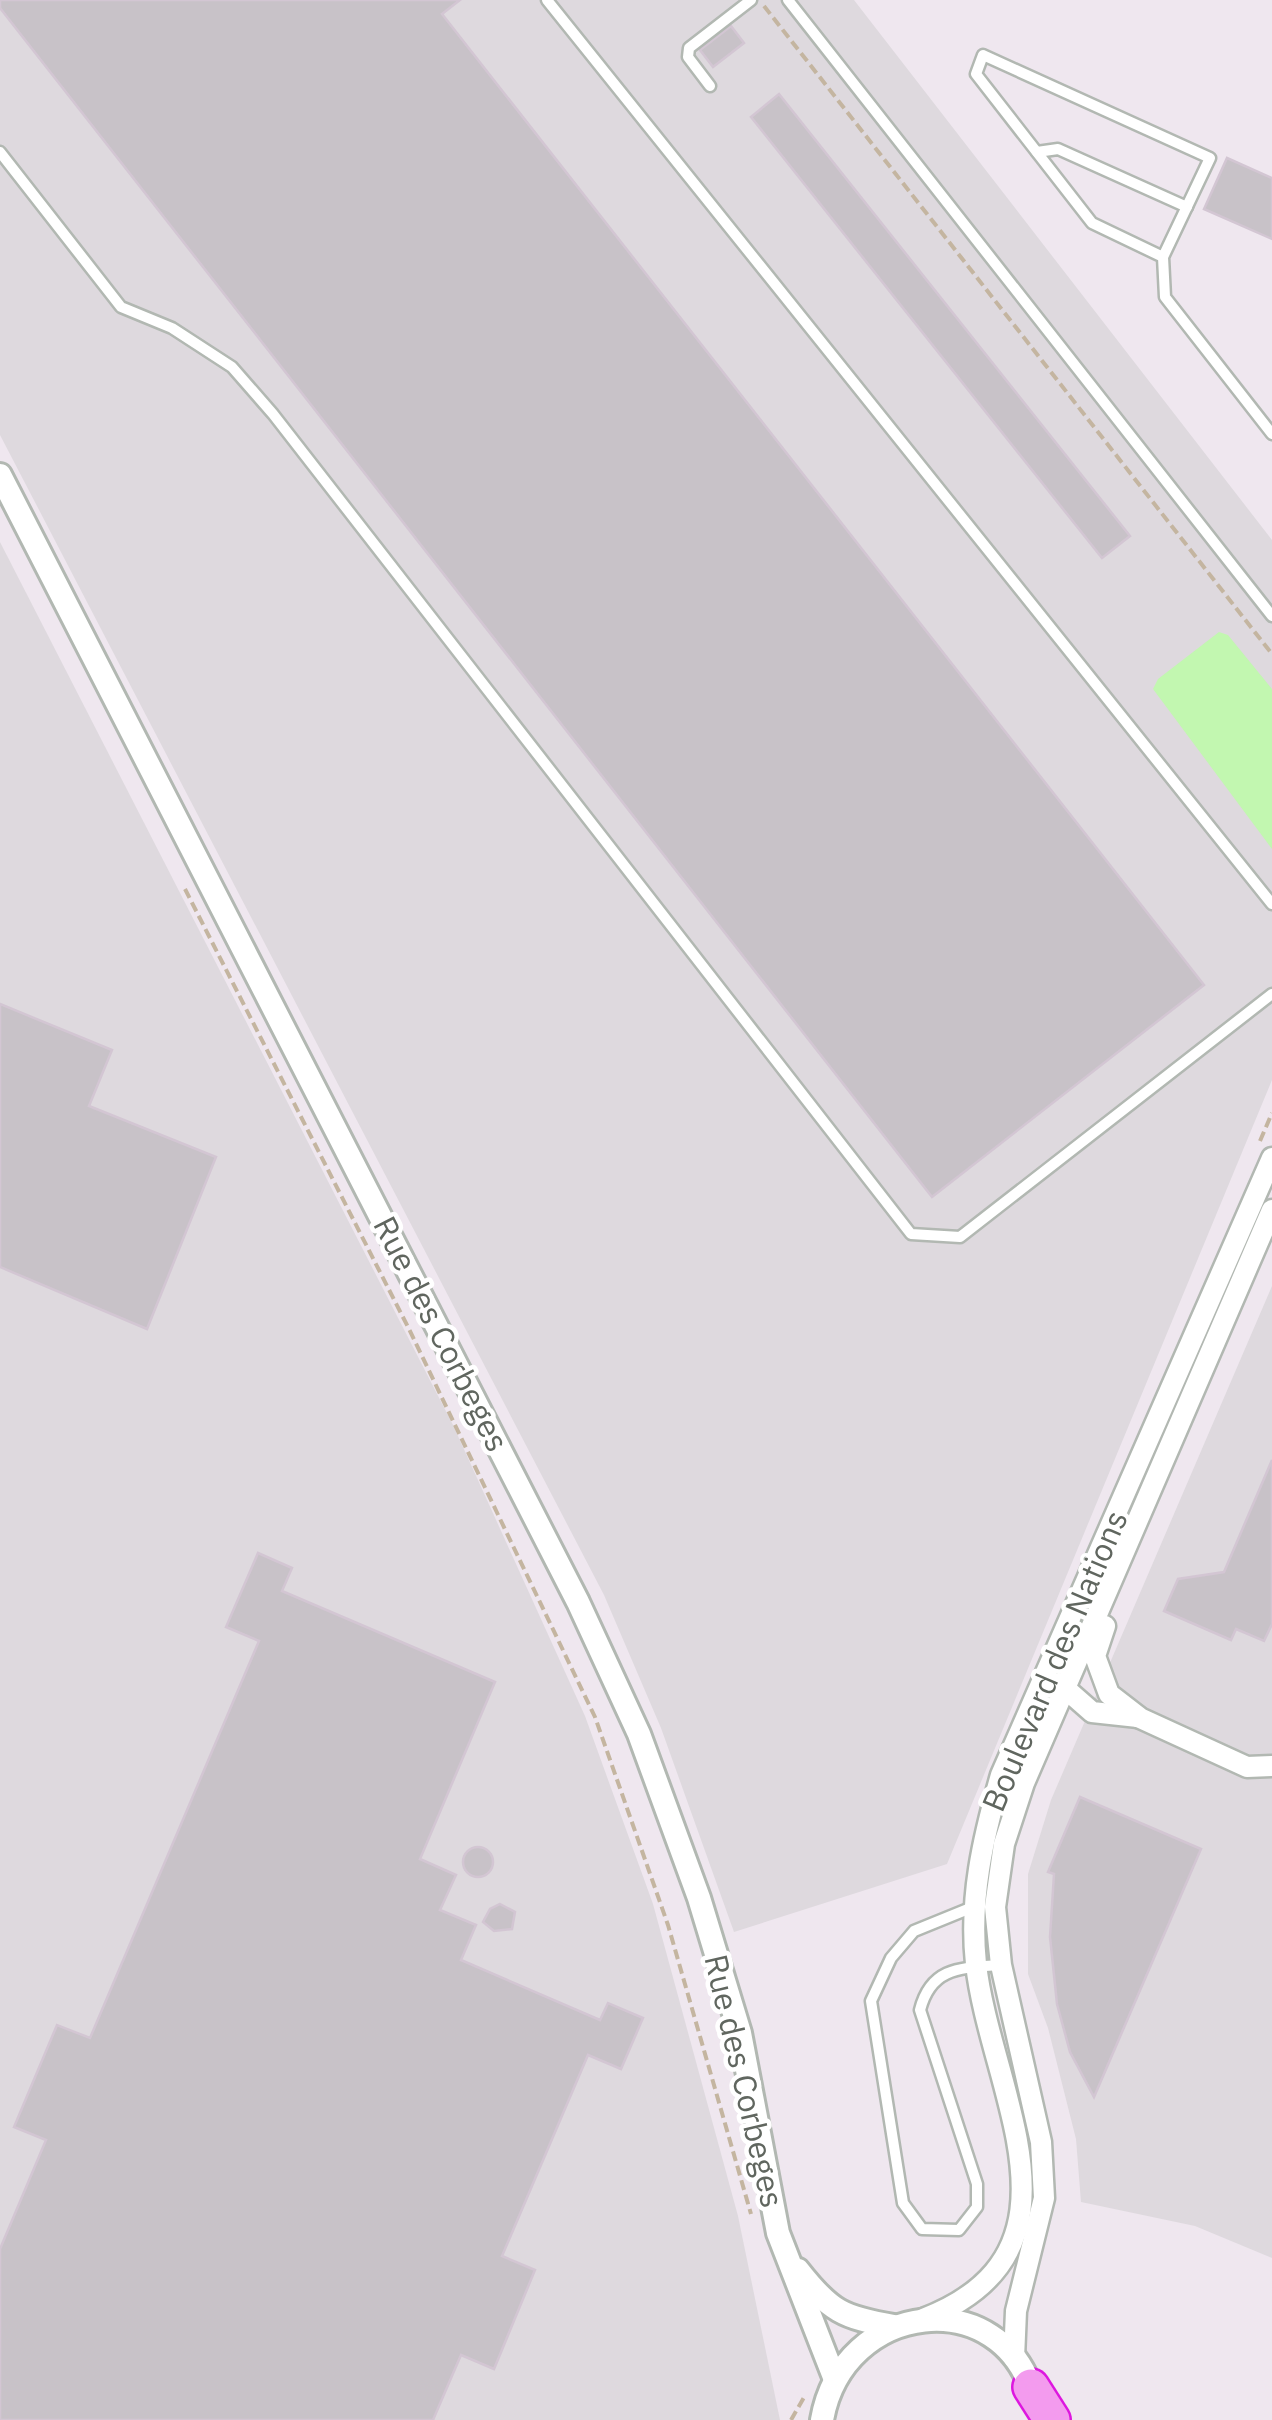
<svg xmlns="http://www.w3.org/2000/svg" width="1272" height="2420" font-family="'IBM Plex Sans',sans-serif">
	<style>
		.industrial { fill: #ded9de }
		.water { fill: #c2f7b0 }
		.building { fill: #c8c2c8; stroke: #d3c6d3; stroke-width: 2.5 }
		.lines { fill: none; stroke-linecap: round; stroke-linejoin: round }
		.service-casing { stroke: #b2b8b2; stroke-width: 15 }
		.minor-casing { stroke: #b2b8b2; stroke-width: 25 }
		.tertiary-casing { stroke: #b2b8b2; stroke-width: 28 }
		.motorway-casing { stroke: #dd17df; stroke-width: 40 }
		.path { stroke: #c4b5a0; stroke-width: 4; stroke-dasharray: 10 5; stroke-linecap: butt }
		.service { stroke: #fff; stroke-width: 10 }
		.minor { stroke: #fff; stroke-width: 20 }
		.tertiary { stroke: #fff; stroke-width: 22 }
		.motorway { stroke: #f39bee; stroke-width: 35 }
		.labels { text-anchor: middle; stroke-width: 9; stroke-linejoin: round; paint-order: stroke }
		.street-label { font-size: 32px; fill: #60665f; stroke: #fff }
	</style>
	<rect width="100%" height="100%" fill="#efe7ef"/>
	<g class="industrial">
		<path d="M0 0H854L1272 540V1080L947 1864 734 1932 661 1728 604 1595 0 435Z"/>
		<path d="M0 542 453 1425 585 1716 653 1904 738 2216 780 2420H0Z"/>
		<path d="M1272 1286V2258L1195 2226 1081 2202 1076 2139 1048 2028 1028 1974V1874L1051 1800Z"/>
	</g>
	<path class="water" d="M1219 632 1228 635 1272 689V849L1153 689 1158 679Z"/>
	<g class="building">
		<path d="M0 0H460L442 14 1204 985 932 1197 0 8Z"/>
		<path d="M731 26 744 43 713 67 700 50Z"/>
		<path d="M779 94 1130 536 1102 558 751 117Z"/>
		<path d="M1227 158 1272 178V239L1204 209Z"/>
		<path d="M0 1004 112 1050 89 1106 216 1157 147 1329 0 1267Z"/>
		<path d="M1272 1460V1624L1264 1641 1236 1629 1231 1640 1164 1611 1178 1579 1224 1572Z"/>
		<path d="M258 1553 292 1568 282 1591 495 1682 420 1859 456 1875 440 1910 476 1925 461 1960 600 2020 608 2003 643 2018 621 2069 588 2055 502 2256 535 2270 494 2369 461 2355 433 2420H0V2249L46 2140 14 2127 57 2025 90 2038 259 1641 226 1627Z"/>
		<path d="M1080 1797 1201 1849 1094 2097 1070 2052 1057 2004 1050 1937 1054 1874 1048 1872Z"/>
		<circle cx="478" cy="1862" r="15"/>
		<path d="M500 1904 515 1912 512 1929 494 1931 483 1922 490 1909Z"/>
	</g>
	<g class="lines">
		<defs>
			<g id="service">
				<path d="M547 0 1272 904"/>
				<path d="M788 0 1272 616"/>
				<path d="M710 86 688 57 689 48 751 0"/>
				<path d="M0 152 121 307 172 328 232 367 273 414 911 1234 960 1237 1272 994"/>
				<path d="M1037 152 1058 149 1187 207"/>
				<path d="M1163 257 1092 223 976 74 983 55 1210 158 1163 257 1165 297 1272 434"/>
				<path d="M973 1907 914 1931 891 1958 871 2001 903 2203 922 2229 959 2230 977 2207V2184L920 2010C931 1967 960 1968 1001 1965"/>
			</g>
			<g id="minor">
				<path d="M1105 1626 1095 1656 1109 1694 1140 1718 1247 1767 1272 1766"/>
				<path d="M1059 1683 1092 1712 1138 1717"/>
				<path d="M923 2319C1098 2252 990 2091 976 1964 969 1898 983 1838 1001 1775L1272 1158"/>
				<path d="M1014 2358 1016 2311 1044 2198 1041 2142 1001 1965 995 1907 1004 1844 1024 1783 1272 1210"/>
			</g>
			<g id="tertiary">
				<path d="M0 475 578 1602 639 1734 699 1898 740 2033 778 2233 834 2377"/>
				<path d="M798 2270C830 2311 843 2318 894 2326"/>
				<path d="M822 2420C843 2300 1003 2282 1034 2398"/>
			</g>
			<path id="motorway" d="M1031 2387 1052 2420"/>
		</defs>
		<use href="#service" class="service-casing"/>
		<use href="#minor" class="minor-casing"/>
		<use href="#tertiary" class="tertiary-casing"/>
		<use href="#motorway" class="motorway-casing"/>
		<g class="path">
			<path d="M764 6 1272 654"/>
			<path d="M185 889 409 1329 595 1717 668 1925 751 2214"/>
			<path d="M1260 1141 1272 1113"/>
			<path d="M791 2420 806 2394"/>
		</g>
		<use href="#service" class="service"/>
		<use href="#minor" class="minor"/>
		<use href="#tertiary" class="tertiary"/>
		<use href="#motorway" class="motorway"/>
	</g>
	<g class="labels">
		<g class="street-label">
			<text transform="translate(441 1334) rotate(63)" y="11">Rue des Corbeges</text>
			<text transform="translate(1055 1661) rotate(-67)" y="11">Boulevard des Nations</text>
			<text transform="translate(744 2081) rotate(77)" y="11">Rue des Corbeges</text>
		</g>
	</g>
</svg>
